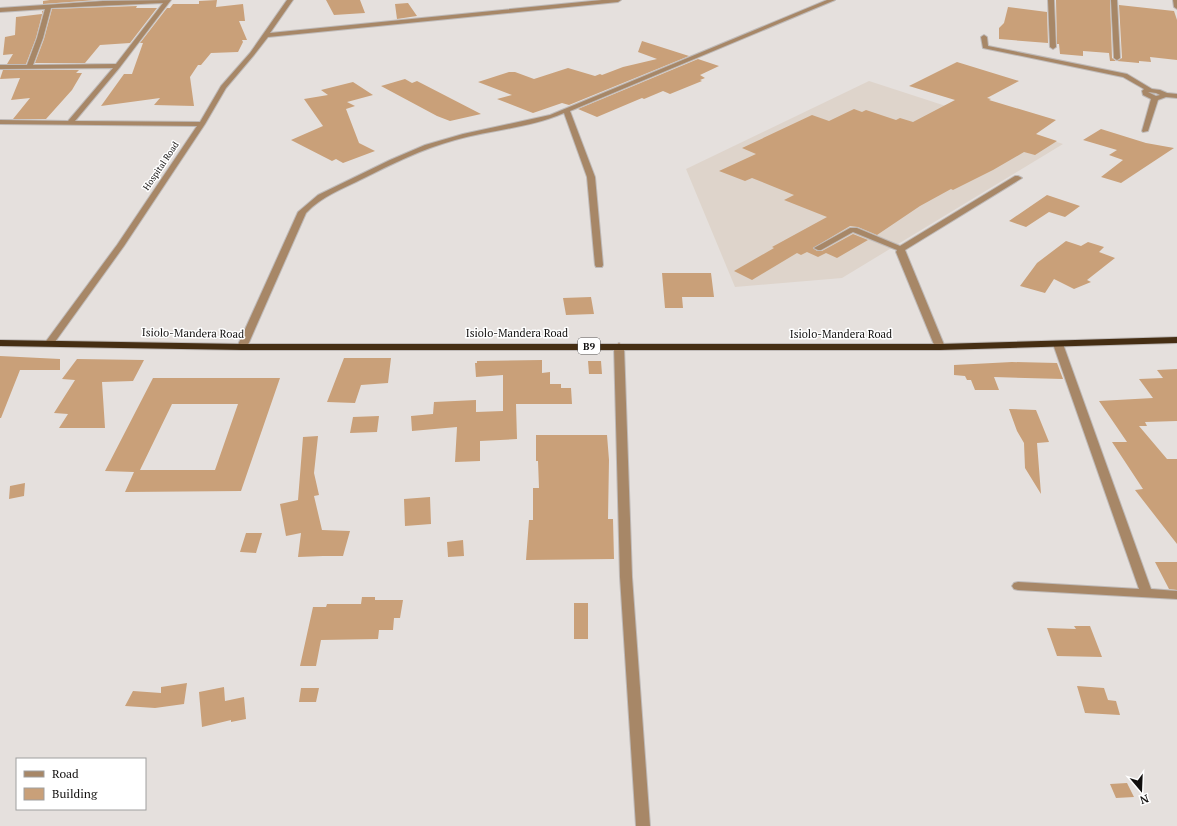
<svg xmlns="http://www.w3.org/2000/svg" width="1177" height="826" font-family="'PT Serif',serif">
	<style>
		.built { fill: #ded4cb }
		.building { fill: #c9a079; fill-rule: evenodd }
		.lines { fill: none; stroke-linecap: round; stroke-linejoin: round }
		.minor-casing { stroke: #bfbab8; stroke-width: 2 }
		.highway-casing { stroke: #bfbab8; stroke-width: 2 }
		.minor { fill: #a78767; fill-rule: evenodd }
		.highway { fill: #452e13; fill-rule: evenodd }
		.labels { text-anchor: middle; stroke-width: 3; stroke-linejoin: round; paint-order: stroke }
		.far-street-label { font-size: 9px; fill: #110f0e; stroke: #fff }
		.shield { fill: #fff; stroke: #585756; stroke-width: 1 }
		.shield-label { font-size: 10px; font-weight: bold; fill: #110f0e }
		.street-label { font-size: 11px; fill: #110f0e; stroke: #fff }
	</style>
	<rect width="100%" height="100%" fill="#e5e0dd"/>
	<path class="built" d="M869 81 1063 144 842 278 735 287 686 169Z"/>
	<path class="building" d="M50 0H96L43 4V1Z
		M217 0 216 7 243 4 245 21H239L247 40H242L243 42 238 52 211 53 201 65H198L190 77 194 106 154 105 160 98 101 106 124 74H132L143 43H140L167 8H170L173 4H199V1Z
		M326 0H360L365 13 334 15Z
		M1056 0H1110L1112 58 1116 61H1110L1109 53 1083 51V56L1060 54 1059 44H1057Z
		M408 3 417 16 397 19 395 4Z
		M1119 5 1174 11 1177 20V60L1150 57 1151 62 1139 61V63L1117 61 1122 58Z
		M137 6 136 8H157L130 43 100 45 85 63H35L44 39 52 9Z
		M1008 7 1047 12 1048 43 999 39V28L1004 23Z
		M42 11H43L36 38 26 64H7L13 54 3 55 5 37 15 35 16 17 42 14Z
		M642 41 689 56 569 105 562 103 533 113 497 99 512 95 478 82 509 72H515L534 79 568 68 595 76 600 74 602 75 623 67 657 59 638 52Z
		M698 59 719 66 700 75 705 78 700 80 702 81 670 94 663 91 644 99 642 98 597 117 578 109Z
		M957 62 1019 81 987 98 991 99 989 100 1056 120 1036 134 1057 141 1035 155 1024 152 993 170 953 190 951 189 920 206 877 235 858 227 850 226 813 248 817 251H822L853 234 868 240 837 258 826 253 818 257 807 252 801 255 797 253 752 280 734 271 774 248 772 247 827 217 784 200 794 195 752 178 745 181 719 171 756 154 742 148 812 115 829 121 854 109 862 112 866 110 896 120 900 118 913 122 955 100 909 86Z
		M3 70H79L76 73H82L72 90 46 119H13L30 98 11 100 20 78 0 79Z
		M405 79 412 83 417 81 481 114 450 121 437 116 381 86Z
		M353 82 373 95 347 102 355 106 346 109 359 143 375 151 343 163 336 159 332 161 291 140 323 126 304 99 328 95 321 90Z
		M1101 129 1146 143 1174 148 1121 183 1101 177 1123 160 1109 155 1117 150 1083 140Z
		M1047 195 1080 206 1065 217 1049 212 1026 227 1009 221Z
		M1066 241 1081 246 1088 242 1104 247 1099 252 1115 258 1087 280 1091 282 1074 289 1054 279 1045 293 1020 286 1037 263Z
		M662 273H711L714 297H682L683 308H665Z
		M591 297 594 314 566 315 563 298Z
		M0 356 60 359V370H20L1 418H0Z
		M344 358H391L388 383 361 385 355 403 327 402Z
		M77 359 144 360 133 381 102 382 105 428H59L68 414 54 413 75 380 62 379Z
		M542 360V373L550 372V384H561V388H571L572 404H516L517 439 480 441V461L455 462 457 427 412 431 411 416 433 414 434 402 476 400V412L503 411V375L476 377 475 363H477V361Z
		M588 361H601L602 374H589Z
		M1012 362 1057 363 1063 379 994 377 999 390H975L971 380H967L965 376 954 375V365Z
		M1177 369V421L1145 422 1147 426H1139L1167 459H1177V544L1135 490 1143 489 1112 442H1127L1099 401 1153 398 1139 379 1163 378 1157 370Z
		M153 378H280L241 491 125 492 134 472 105 471ZM172 404H238L215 470H140Z
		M1009 409 1036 410 1049 442 1037 443 1041 494 1025 468 1024 443 1017 431Z
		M379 416 377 432 350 433 353 417Z
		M536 435H607L609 460 608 519H613L614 559 526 560 529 520H533V488H539L538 461H536Z
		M318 436 314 473 319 495 314 496 322 530 350 531 343 556H323L298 557 301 533 286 536 280 504 298 500 303 437Z
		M25 483 24 496 9 499 10 486Z
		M430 497 431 524 405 526 404 499Z
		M246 533H262L256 553 240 552Z
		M463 540 464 556 448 557 447 542Z
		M1155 562H1177V590L1169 589Z
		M362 597H375V600H403L400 618H394L393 630H379L378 639 321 640 316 666H300L313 607H326L327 604H361Z
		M574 603H588V639H574Z
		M1074 626H1090L1102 657 1057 656 1047 628 1076 629Z
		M187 683 184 704 155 708 125 706 133 691 161 693V687Z
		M1077 686 1104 688 1108 700 1116 701 1120 715 1085 713Z
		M224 687 225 701 244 697 246 719 231 722V720L202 727 199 692Z
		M301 688H319L316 702H299Z
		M1127 783 1134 797 1116 798 1110 784Z"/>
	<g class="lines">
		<defs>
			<path id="minor" d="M171 0 120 67 75 121 200 122 221 86 250 53 287 0H293L270 33 602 0H621L618 2 268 37 254 55 226 88 205 124 124 246 52 346H46L44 344 117 245 197 126 0 124V120L68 121 113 68 0 69V65H27L37 38 45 9 0 12V8L103 1ZM163 3 116 64 33 65 43 38 51 8Z
				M827 0H835L570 111 595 177 603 265 602 267H596L595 265 587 177 564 113C529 128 491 130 455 140 422 149 392 164 362 179 342 189 322 196 306 213L247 347 242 350 237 347 298 212 318 195 390 160 425 145 463 134 550 115Z
				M1048 0H1054L1056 47 1053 49 1050 47Z
				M1111 0H1117L1120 58 1117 60 1114 58Z
				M1173 0H1177V9L1174 7Z
				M984 35 987 37 988 46 1127 74 1152 89 1160 90 1167 93 1177 94V98L1166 97 1158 100 1148 131 1143 132 1142 131 1151 99 1143 95 1142 91 1144 89 1123 77 983 48 981 37ZM1148 92 1156 93 1160 95 1156 96Z
				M1015 176H1018L1022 178 905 250 945 347 943 349 940 350 935 347 896 252 897 250 853 232 821 250H818L814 248 850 228H857L900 246Z
				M1058 341 1063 344 1151 589 1177 591V599L1018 590 1014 589 1012 586 1014 583 1018 582 1139 589 1053 344Z
				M619 343 624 346 632 577 650 826H636L620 577 614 346Z"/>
			<path id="highway" d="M1177 337V343L940 350H242L0 346V340L242 344H940Z"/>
		</defs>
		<use href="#minor" class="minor-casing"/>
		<use href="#highway" class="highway-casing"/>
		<use href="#minor" class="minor"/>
		<use href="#highway" class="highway"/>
	</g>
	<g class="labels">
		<g class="far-street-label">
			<text transform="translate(161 166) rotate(-56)" y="3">Hospital Road</text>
		</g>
		<rect class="shield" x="578" y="338" width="22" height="16" rx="3"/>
		<g class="shield-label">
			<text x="589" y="350">B9</text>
		</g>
		<g class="street-label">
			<text transform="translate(193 333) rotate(1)" y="4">Isiolo-Mandera Road</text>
			<text x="517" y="337">Isiolo-Mandera Road</text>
			<text x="841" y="338">Isiolo-Mandera Road</text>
		</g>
	</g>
	<rect x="16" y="758" width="130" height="52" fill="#ffffff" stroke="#a09f9f"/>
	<rect x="24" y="771" width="20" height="6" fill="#a78767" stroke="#a09f9f"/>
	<text x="52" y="778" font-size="12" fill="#110f0e">Road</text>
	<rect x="24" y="788" width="20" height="12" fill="#c9a079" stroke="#a09f9f"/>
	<text x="52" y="798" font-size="12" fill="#110f0e">Building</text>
	<g transform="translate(1141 790) rotate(161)" stroke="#ffffff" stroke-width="3" paint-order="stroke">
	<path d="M0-3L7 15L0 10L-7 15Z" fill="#110f0e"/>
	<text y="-6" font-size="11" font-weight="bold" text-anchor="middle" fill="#110f0e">N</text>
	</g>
</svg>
